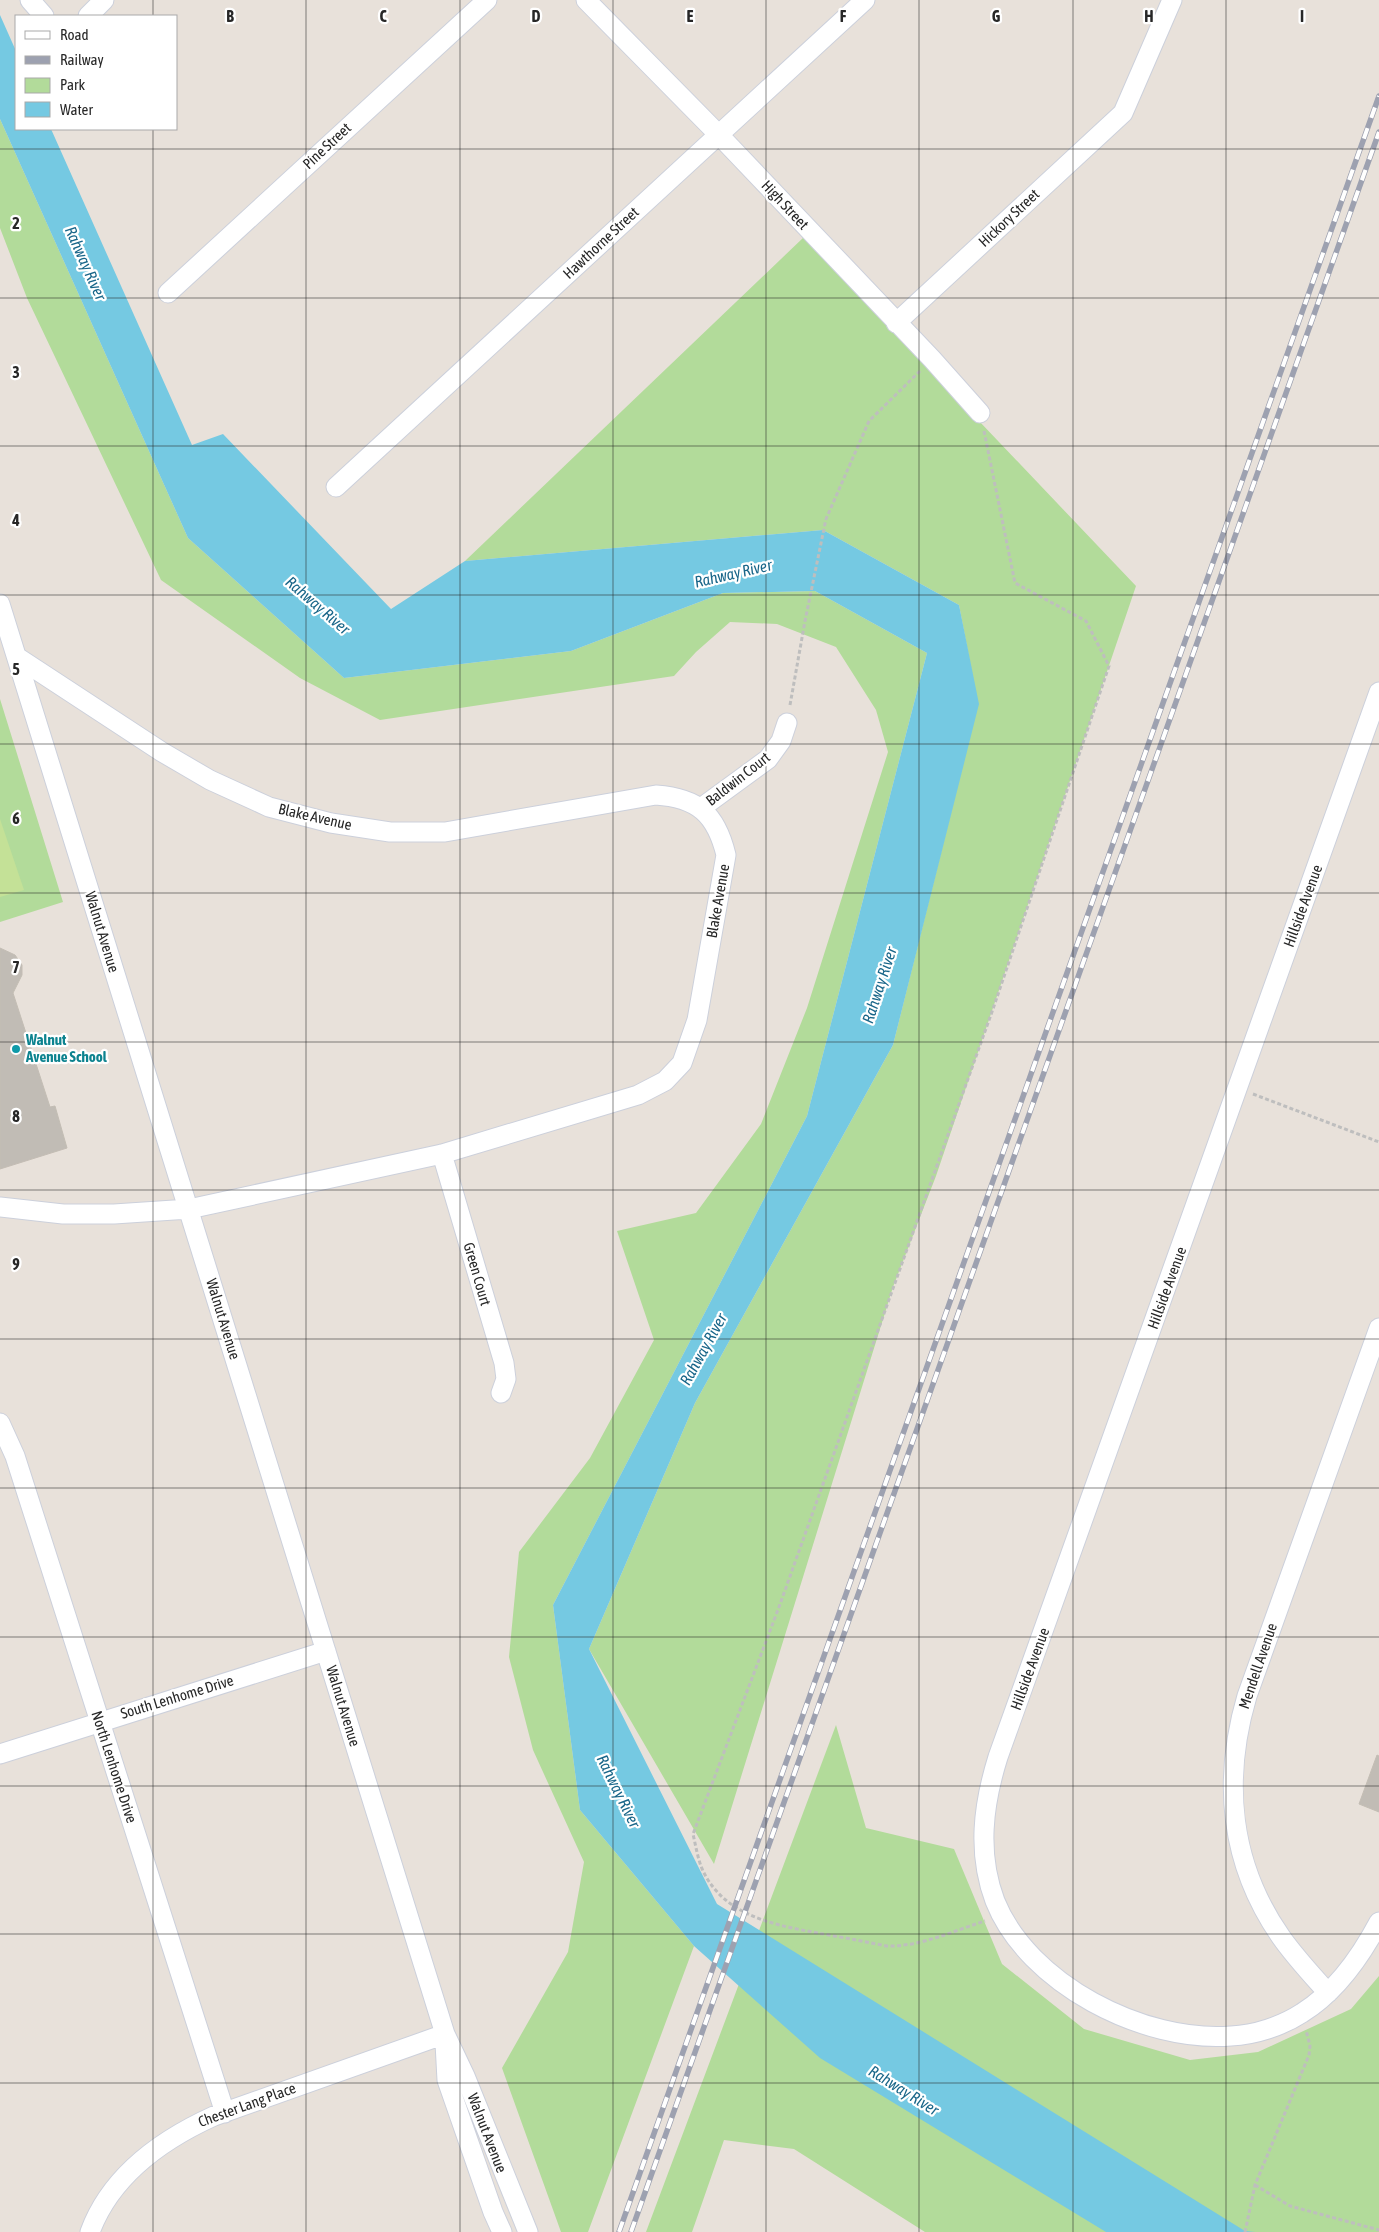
<svg xmlns="http://www.w3.org/2000/svg" width="1379" height="2232" font-family="'Asap Condensed',sans-serif">
	<style>
		.green { fill: #b2db9a }
		.pitch { fill: #c4e197 }
		.water { fill: #75c9e2 }
		.building { fill: #c1bcb5; stroke: #c3bdb4 }
		.lines { fill: none; stroke-linecap: round; stroke-linejoin: round }
		.minor-casing { stroke: #ccd0db; stroke-width: 21 }
		.path { stroke: #bebebe; stroke-width: 3; stroke-dasharray: 4 2.5; stroke-linecap: butt }
		.minor { stroke: #fff; stroke-width: 19 }
		.rail-casing { stroke: #9da1b0; stroke-width: 5.5 }
		.rail { stroke: #fff; stroke-width: 4; stroke-dasharray: 11; stroke-linecap: butt }
		.grid { fill: none; stroke: #272727; stroke-width: 1; stroke-opacity: 0.55 }
		.culture-dot { fill: #0f9aa8; stroke: #fff; stroke-width: 2 }
		.labels { text-anchor: middle; stroke-width: 4.5; stroke-linejoin: round; paint-order: stroke }
		.street-label { font-size: 15px; fill: #272727; stroke: #fff }
		.culture-label { font-size: 15px; font-weight: bold; fill: #0d838f; stroke: #fff; text-anchor: start }
		.water-label { font-size: 16px; font-style: italic; fill: #196689; stroke: #fff }
		.grid-label { font-size: 16px; text-anchor: middle; font-weight: bold; fill: #272727; stroke: #fff; stroke-width: 4.5; stroke-linejoin: round; paint-order: stroke }
	</style>
	<rect width="100%" height="100%" fill="#e8e1da"/>
	<path class="green" d="M0 119 188 538 344 678 571 651 723 593 815 591 927 653 807 1116 553 1605 580 1810 694 1946 588 2232H561L502 2068 568 1952 584 1862 533 1750 509 1657 519 1552 590 1458 654 1340 617 1231 696 1213 761 1124 807 1008 888 752 876 710 836 647 777 624 730 622 696 652 674 676 380 720 300 678 161 580 27 298 0 228Z
		M804 237 1136 586 936 1176 893 1287 714 1864 589 1649 695 1403 893 1045 978 704 959 605 823 530 465 561Z
		M0 699 63 902 0 922Z
		M836 1725 866 1828 954 1849 1002 1964 1084 2029 1190 2060 1258 2052 1351 2009 1379 1976V2232H925L794 2149 724 2140 692 2232H646Z"/>
	<path class="pitch" d="M0 819 24 890 0 897Z"/>
	<path class="water" d="M0 15 16 51V129H51L192 445 223 434 391 609 465 561 823 530 959 605 979 704 893 1045 695 1403 589 1649 717 1904 1245 2231 1255 2232H1106L820 2058 694 1946 580 1810 553 1605 807 1116 927 653 815 591 723 593 571 651 344 678 188 538 0 119Z"/>
	<path class="building" d="M0 948 15 955 22 965V975L13 993 50 1107 55 1106 67 1148 0 1169Z
		M1377 1755 1379 1756V1812L1359 1804Z"/>
	<g class="lines">
		<defs>
			<path id="minor" d="M30 0 44 16
				M586 0 719 135 932 359 980 413
				M88 16 104 0
				M168 293 487 0
				M896 323 1123 113 1172 0
				M336 487 865 0
				M0 604 445 2034 465 2076 528 2232
				M1379 692 998 1757C983 1805 977 1853 995 1901 1028 1984 1144 2043 1231 2036 1255 2035 1282 2026 1302 2013 1336 1992 1361 1956 1379 1922
				M701 808 768 759 781 741 787 723
				M442 1154 504 1363 506 1379 501 1393
				M0 1207 63 1214H114L189 1209 442 1154 638 1095 665 1081 682 1063 697 1020 726 855C716 814 698 798 656 795L445 832H390L331 823 269 807 210 780 162 752 17 657
				M0 1423 15 1456 225 2113
				M0 1754 326 1651
				M1328 1993C1312 1975 1295 1957 1281 1937 1230 1864 1222 1781 1247 1696L1379 1328
				M445 2043 447 2080 493 2212 502 2232
				M90 2232C111 2175 161 2140 214 2116L445 2034"/>
		</defs>
		<use href="#minor" class="minor-casing"/>
		<path class="path" d="M984 431 1015 583 1086 621 1109 666 993 1009 779 1607 693 1834C696 1847 698 1860 703 1871 725 1916 774 1925 818 1933 840 1937 863 1941 886 1946 920 1947 953 1931 985 1921
			M790 705 805 621 826 519 869 421 920 371
			M1253 1094 1379 1142
			M1255 2185 1290 2206 1379 2230
			M1245 2232 1255 2185 1309 2055 1310 2046 1306 2030"/>
		<use href="#minor" class="minor"/>
		<defs>
			<path id="rail" d="M619 2232 1379 96
				M631 2232 1379 132"/>
		</defs>
		<use href="#rail" class="rail-casing"/>
		<use href="#rail" class="rail"/>
	</g>
	<path class="grid" d="M153 0V16M306 0V2232M460 0V2232M613 0V2232M766 0V2232M919 0V2232M1073 0V2232M1226 0V2232M153 129V2232M0 149H1379M0 298H1379M0 446H1379M0 595H1379M0 744H1379M0 893H1379M0 1042H1379M0 1190H1379M0 1339H1379M0 1488H1379M0 1637H1379M0 1786H1379M0 1934H1379M0 2083H1379"/>
	<circle class="culture-dot" cx="16" cy="1049" r="5"/>
	<g class="labels">
		<g class="street-label">
			<text transform="translate(327 146) rotate(-43)" y="5">Pine Street</text>
			<text transform="translate(785 205) rotate(47)" y="5">High Street</text>
			<text transform="translate(1009 218) rotate(-43)" y="5">Hickory Street</text>
			<text transform="translate(601 243) rotate(-43)" y="5">Hawthorne Street</text>
			<text transform="translate(738 779) rotate(-38)" y="5">Baldwin Court</text>
			<text transform="translate(315 817) rotate(13)" y="5">Blake Avenue</text>
			<text transform="translate(718 901) rotate(-80)" y="5">Blake Avenue</text>
			<text transform="translate(1303 906) rotate(-70)" y="5">Hillside Avenue</text>
			<text transform="translate(102 932) rotate(73)" y="5">Walnut Avenue</text>
			<text transform="translate(477 1274) rotate(74)" y="5">Green Court</text>
			<text transform="translate(1167 1288) rotate(-70)" y="5">Hillside Avenue</text>
			<text transform="translate(223 1319) rotate(73)" y="5">Walnut Avenue</text>
			<text transform="translate(1258 1666) rotate(-71)" y="5">Mendell Avenue</text>
			<text transform="translate(1030 1669) rotate(-70)" y="5">Hillside Avenue</text>
			<text transform="translate(177 1697) rotate(-17)" y="5">South Lenhome Drive</text>
			<text transform="translate(343 1706) rotate(73)" y="5">Walnut Avenue</text>
			<text transform="translate(114 1767) rotate(72)" y="5">North Lenhome Drive</text>
			<text transform="translate(247 2105) rotate(-20)" y="5">Chester Lang Place</text>
			<text transform="translate(487 2133) rotate(69)" y="5">Walnut Avenue</text>
		</g>
		<g class="culture-label">
			<text x="26" y="1045">Walnut<tspan x="26" dy="17">Avenue School</tspan></text>
		</g>
		<g class="water-label">
			<text transform="translate(86 263) rotate(66)" y="6">Rahway River</text>
			<text transform="translate(733 573) rotate(-13)" y="6">Rahway River</text>
			<text transform="translate(318 605) rotate(41)" y="6">Rahway River</text>
			<text transform="translate(879 985) rotate(-72)" y="6">Rahway River</text>
			<text transform="translate(703 1349) rotate(-61)" y="6">Rahway River</text>
			<text transform="translate(619 1791) rotate(64)" y="6">Rahway River</text>
			<text transform="translate(904 2090) rotate(32)" y="6">Rahway River</text>
		</g>
	</g>
	<g class="grid-label">
		<text x="230" y="22">B</text>
		<text x="383" y="22">C</text>
		<text x="536" y="22">D</text>
		<text x="690" y="22">E</text>
		<text x="843" y="22">F</text>
		<text x="996" y="22">G</text>
		<text x="1149" y="22">H</text>
		<text x="1302" y="22">I</text>
		<text x="16" y="229">2</text>
		<text x="16" y="378">3</text>
		<text x="16" y="526">4</text>
		<text x="16" y="675">5</text>
		<text x="16" y="824">6</text>
		<text x="16" y="973">7</text>
		<text x="16" y="1122">8</text>
		<text x="16" y="1270">9</text>
	</g>
	<rect x="15" y="15" width="162" height="115" fill="#ffffff" stroke="#a9a9a9"/>
	<rect x="25" y="31" width="25" height="8" fill="#ffffff" stroke="#a9a9a9"/>
	<text x="60" y="40" font-size="15" fill="#272727">Road</text>
	<rect x="25" y="56" width="25" height="8" fill="#9da1b0" stroke="#a9a9a9"/>
	<text x="60" y="65" font-size="15" fill="#272727">Railway</text>
	<rect x="25" y="78" width="25" height="15" fill="#b2db9a" stroke="#a9a9a9"/>
	<text x="60" y="90" font-size="15" fill="#272727">Park</text>
	<rect x="25" y="102" width="25" height="15" fill="#75c9e2" stroke="#a9a9a9"/>
	<text x="60" y="115" font-size="15" fill="#272727">Water</text>
</svg>
